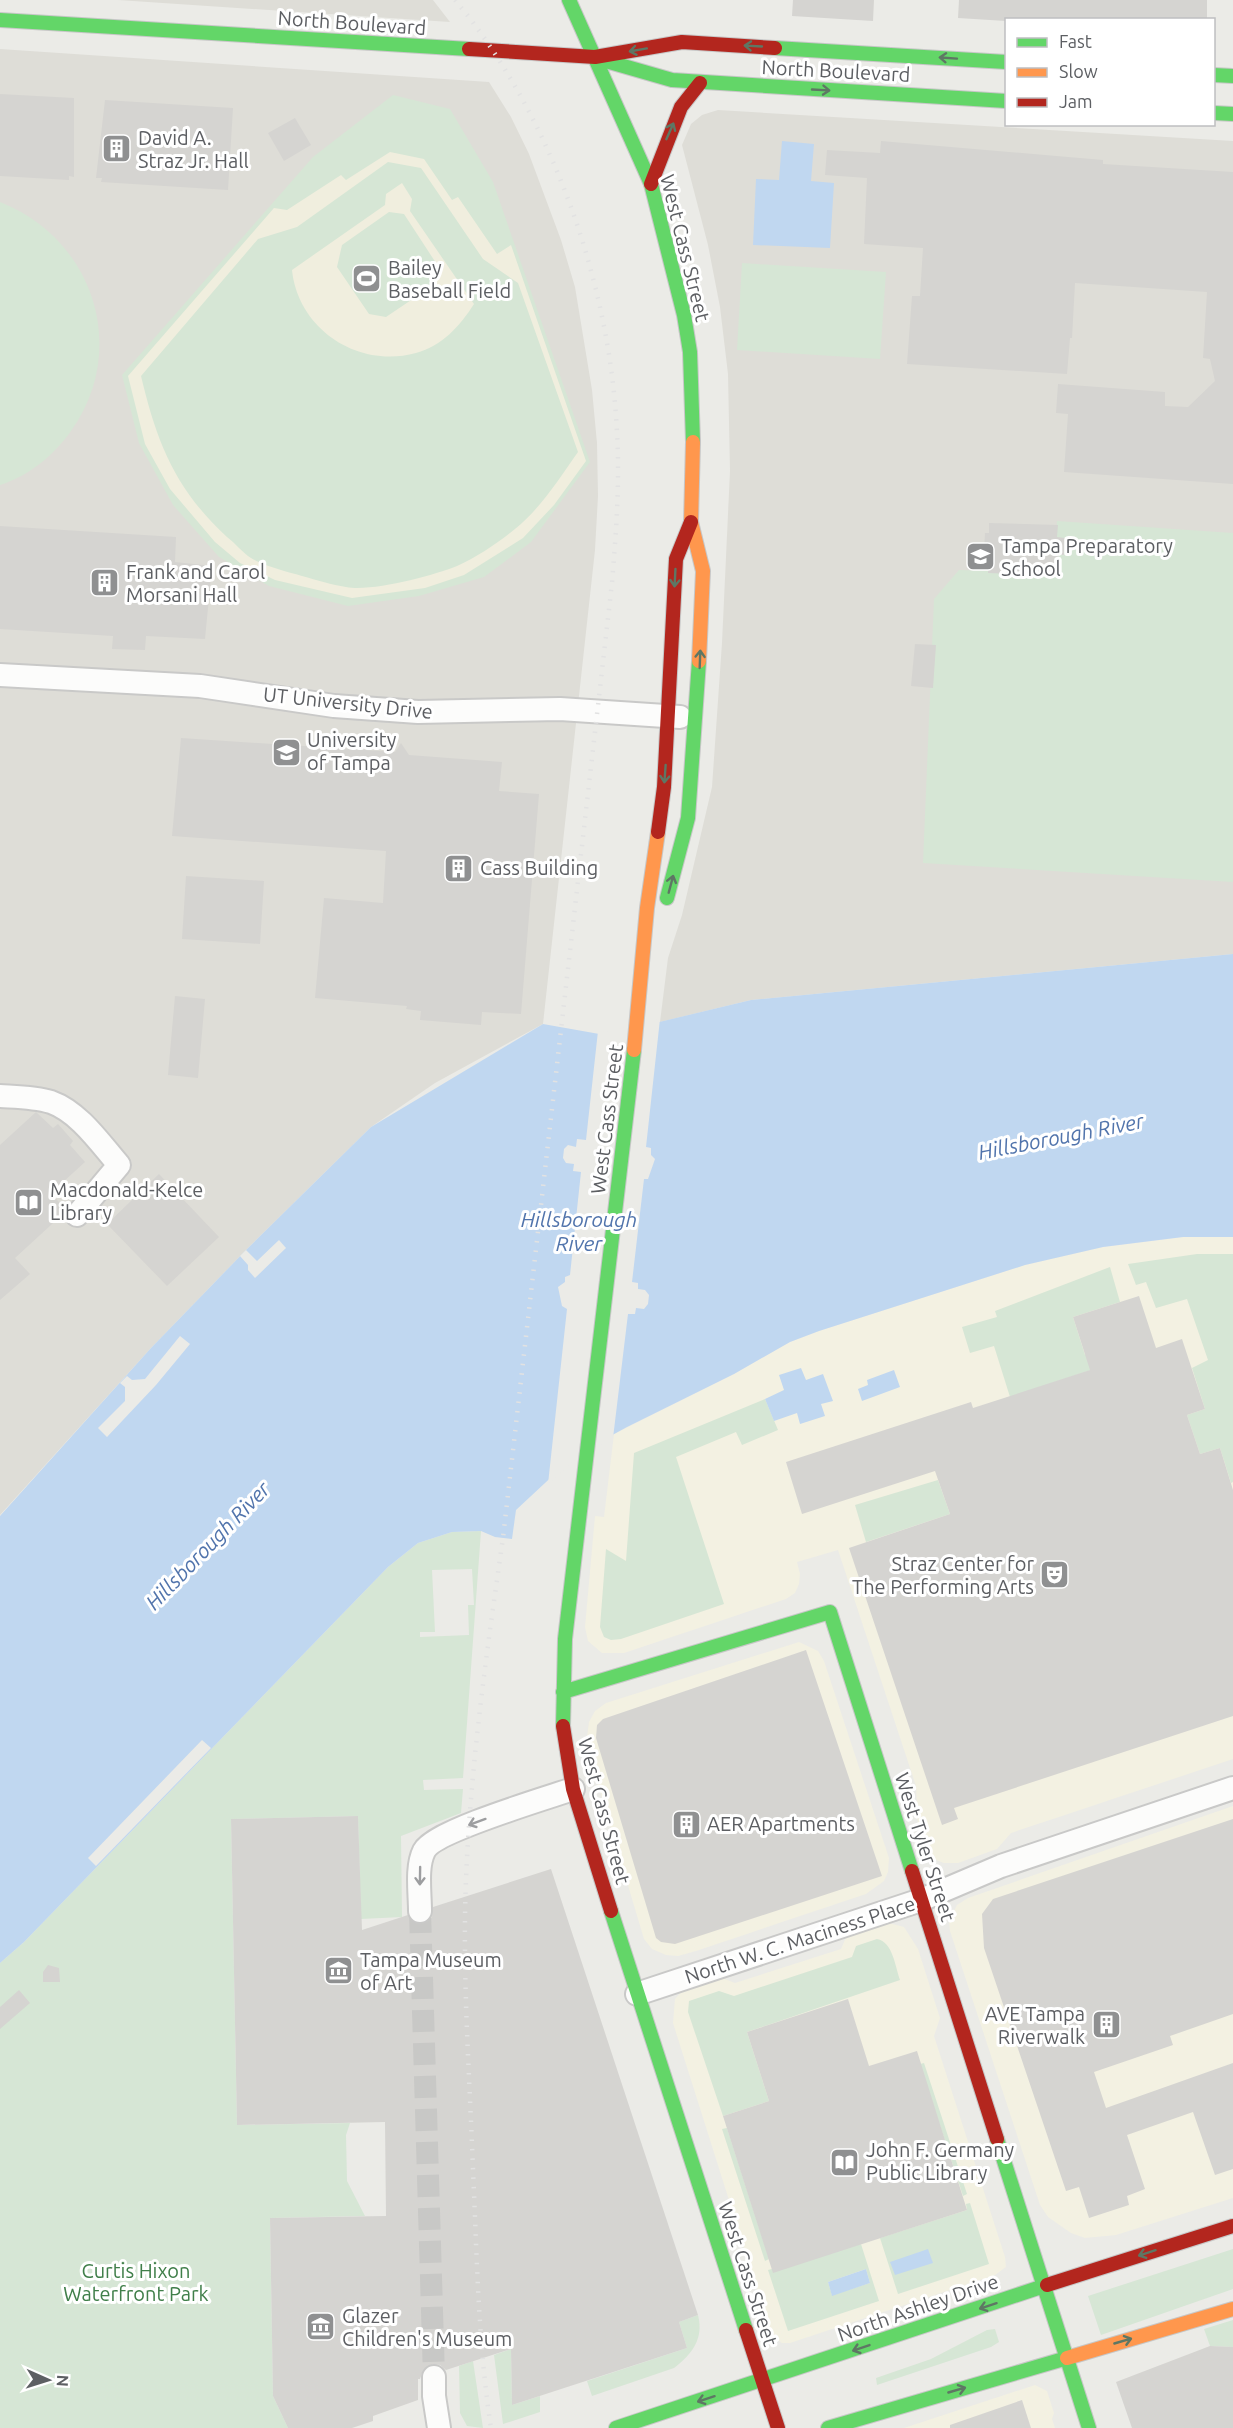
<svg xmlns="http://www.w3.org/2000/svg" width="1233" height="2428" font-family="Ubuntu,sans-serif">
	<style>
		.commercial { fill: #f3f1e2 }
		.education { fill: #deddd7 }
		.green { fill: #d6e6d5; fill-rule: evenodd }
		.sand { fill: #f0eede; fill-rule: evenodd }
		.water { fill: #c0d7f0 }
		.pier { fill: #ebebe7 }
		.building { fill: #d5d4d1 }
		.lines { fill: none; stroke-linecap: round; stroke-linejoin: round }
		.street-tunnel { stroke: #c8c8c6; stroke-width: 22; stroke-dasharray: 22 11; stroke-linecap: butt }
		.street-casing { stroke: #c9c9c8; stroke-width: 26 }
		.fast-casing { stroke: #c7c7c7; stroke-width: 16 }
		.slow-casing { stroke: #c7c7c7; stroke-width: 16 }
		.jam-casing { stroke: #c7c7c7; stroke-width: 16 }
		.street { stroke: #fcfcfb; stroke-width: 22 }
		.fast { stroke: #63d668; stroke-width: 14 }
		.slow { stroke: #ff974d; stroke-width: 14 }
		.jam { stroke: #b3261e; stroke-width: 14 }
		.rail { stroke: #e2e2e2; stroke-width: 4.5; stroke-dasharray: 1.5 8; stroke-linecap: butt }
		.oneway { stroke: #5e7764 }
		.oneway2 { stroke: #9d9ea0 }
		.labels { text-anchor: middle; stroke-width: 6; stroke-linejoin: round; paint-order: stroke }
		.street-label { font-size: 20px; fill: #5d5f63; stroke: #fff }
		.poi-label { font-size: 20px; fill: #5d5f63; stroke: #fff; text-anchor: start }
		.park-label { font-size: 20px; fill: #407f4a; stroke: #fff }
		.water-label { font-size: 21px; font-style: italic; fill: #5174ac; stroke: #fff }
	</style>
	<rect width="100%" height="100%" fill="#ebebe7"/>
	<path class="commercial" d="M1183 1237H1233V1759L1011 1833 997 1849 958 1863H944L936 1860 924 1845 918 1827 916 1786 838 1550 797 1562 800 1574 799 1584 795 1593 786 1599 624 1653H602L588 1641 585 1627 595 1516 604 1517 614 1434 734 1374 790 1342 819 1331 1025 1265 1103 1247Z
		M799 1642 818 1651 824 1661 889 1858 888 1872 884 1881 866 1894 696 1951 678 1956 666 1955 652 1949 644 1939 590 1758 587 1737 589 1722 595 1711 606 1703Z
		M1233 1806V2198L1116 2235 1085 2238 1071 2233 1048 2217 1040 2205 950 1931 949 1921 957 1905 968 1898Z
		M885 1922 904 1927 918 1949 940 2018 934 2036 1005 2257 1006 2267 995 2275 790 2343H782L772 2336 673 2023 675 1999 685 1988 720 1977 735 1983 841 1949 847 1935Z
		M1035 2385 1047 2391 1054 2413 1052 2419 1055 2428H904Z"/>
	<path class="education" d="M118 0H433L450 22Z
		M0 49 489 82 511 117 529 154 561 240 575 287 592 390 597 443 598 496 595 550 543 1024 435 1083 371 1127 248 1248 151 1348 0 1515Z
		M718 110 1233 141V954L751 1000 660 1022 668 958 682 915 712 787 722 643 730 471 728 374 720 307 708 245 682 145 691 124 702 115Z"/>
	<path class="green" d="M393 95 450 109 493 182 590 462 531 542 484 577 419 596 348 606 269 586 219 557 173 505 139 443 122 375 313 157Z
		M0 202C93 238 130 349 71 431 53 456 29 476 0 485Z
		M742 263 886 272 880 359 737 350Z
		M1057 521 1233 533V882L923 863 934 599 959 570 1054 573Z
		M1197 1254H1233V1482L1231 1483 1220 1448 1200 1454 1187 1415 1205 1409 1192 1368 1208 1360 1187 1299 1156 1308 1146 1282 1136 1285 1128 1264Z
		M1110 1267 1120 1302 1073 1317 1085 1355 1139 1354 1010 1397 994 1346 970 1353 962 1327 997 1317 995 1311Z
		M765 1399 778 1430 742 1445 736 1432 676 1457 724 1604 621 1639 611 1640 604 1637 600 1627 606 1549 626 1561 634 1453Z
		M938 1480 950 1514 866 1542 855 1505Z
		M481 1531 463 1778 423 1780 424 1790 463 1789 461 1813 401 1836 402 1917 361 1919 358 1816 231 1819 237 2125 350 2123 346 2135 347 2181 365 2216 270 2218 273 2396 288 2428H0V1963L24 1942 388 1567 418 1543 452 1532ZM472 1569 474 1605H468L469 1635 420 1637V1632H435L432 1570Z
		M877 1939C893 1942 895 1966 900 1980L747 2032 769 2101 723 2116 688 2012 689 2001 719 1991 734 1996 852 1957 856 1946Z
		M924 2063 967 2194 963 2196 920 2064Z
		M727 2128 769 2259 765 2261 722 2129Z
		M970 2203 989 2264 898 2294 880 2238 967 2210 966 2204Z
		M861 2244 879 2301 788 2331 768 2270ZM866 2269 870 2283 832 2295 828 2282Z
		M1233 2249V2289L1101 2335 1088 2296Z
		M698 2315C704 2339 692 2354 674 2368L592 2396 587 2381 687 2348 679 2322Z
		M1233 2320V2347L1210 2346 1204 2329Z
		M995 2329 999 2342 991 2347 877 2385 876 2378 931 2359 987 2330Z
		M511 2349 512 2405 540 2396V2412L503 2424 494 2355Z
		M473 2361 483 2428 467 2426 460 2413 459 2366Z"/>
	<path class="sand" d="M390 152 424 159 452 200 458 197 497 254 511 245 586 461 554 505 523 538 464 575 425 588 352 598 275 580 240 563 215 542 170 489 145 444 128 376 274 208 287 210 341 175 346 180ZM388 162 421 168 483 259 518 283 578 452C559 479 540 509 515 529 498 543 477 557 457 566 432 576 372 592 346 587 332 585 317 580 302 576 286 571 266 567 251 558 243 553 235 543 227 537 175 489 157 443 141 376L258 239 297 227Z
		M402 183 412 199 410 211 474 304C460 326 442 346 416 353 358 369 298 329 292 270L385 205 386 194ZM389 212 404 214 436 263 432 286 386 317 369 314 337 267 342 245Z"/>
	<path class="water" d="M782 141 814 144 811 181 834 183 830 248 753 245 756 179 779 180Z
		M1233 954V1237H1183L1103 1247 1025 1265 819 1331 790 1342 734 1374 627 1427 574 1456 516 1510 512 1539 495 1537 481 1531 452 1532 418 1543 388 1567 24 1942 0 1963V1516L151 1348 248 1248 371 1127 543 1024 605 1035 751 1000Z
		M801 1368 806 1380 823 1374 833 1401 821 1404 825 1416 800 1424 797 1413 774 1421 765 1399 784 1390 779 1375Z
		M894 1370 900 1387 862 1401 858 1389 868 1385 867 1380Z
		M928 2249 933 2263 895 2275 890 2262Z
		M866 2269 870 2283 832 2296 828 2282Z"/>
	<path class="pier" d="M660 1019 646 1147 651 1148V1155L655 1159 648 1179H644L632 1282 638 1283V1289L645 1290 649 1295 648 1304 644 1309 636 1308 635 1314H628L613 1438 576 1459 548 1484 567 1309 562 1306 558 1287 565 1282V1277L570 1275 581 1172 573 1171 574 1164 566 1163 563 1158 564 1149 568 1145 576 1147 577 1139 586 1140 598 1031 604 1032Z
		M279 1240 286 1248 255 1278 248 1270V1265L240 1256 246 1250 257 1261Z
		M180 1336 190 1344 156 1385 107 1437 98 1428 125 1401V1387L120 1383 127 1376 132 1380 145 1379Z
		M202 1740 211 1748 96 1866 88 1858Z"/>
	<path class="building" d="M793 0H874L873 21 792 16Z
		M959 0H1207V20L1006 21 958 18Z
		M0 94 74 98V177L69 176V180L0 176Z
		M105 100 233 108 228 190 101 182 102 178H96Z
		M295 118 311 145 284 161 268 133Z
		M881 141 1103 160V164L1233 172V484L1064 472 1068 414 1056 413 1058 384 1165 392V406L1188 407 1215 381 1210 359 1203 358 1207 292 1075 283 1072 338H1070L1067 374 907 364 912 296H920L923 248 864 244 867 178 825 175 827 150 880 153Z
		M989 523 1058 525 1057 537 1065 538 1064 555H1059L1058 570 1039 569V575L988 573 989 552H984L985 533H989Z
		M0 526 176 537 175 562 212 566 205 639 146 636 145 650 112 649 113 636 0 629Z
		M915 644 936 645 933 688 911 686Z
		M181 738 395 752 401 743 409 755 502 762 499 791 539 794 521 1014 482 1012 481 1025 420 1020 421 1011 406 1009 407 1006 315 998 324 898 383 903 386 851 172 836Z
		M186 876 264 881 260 944 182 939Z
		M175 996 205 999 198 1078 168 1075Z
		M36 1112 53 1128 58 1124 73 1141 70 1145 85 1162 51 1193 65 1209 64 1213 15 1258 30 1274 0 1300V1145Z
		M159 1174 219 1237 167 1286 107 1224Z
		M1139 1296 1156 1348 1182 1339 1205 1409 1187 1415 1200 1454 1220 1448 1233 1490V1716L954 1808 958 1819 942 1825 849 1548 950 1514 935 1471 802 1514 786 1462 971 1402 973 1408 1090 1370 1073 1317Z
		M806 1650 882 1876 675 1944 661 1942 656 1938 596 1738 597 1725 603 1719Z
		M358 1816 362 1930 408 1915 414 1923H426L432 1917 433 1907 551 1869 698 2315 679 2322 687 2348 512 2405 511 2349 446 2370 440 2365 433 2364 423 2370 420 2379H418V2400L373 2416V2421L352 2428H288L273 2396 270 2218 386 2216 385 2122 237 2125 231 1819Z
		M1233 1819V2014L1170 2036 1173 2045 1094 2072 1106 2108 1233 2063V2169L1215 2175 1193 2112 1127 2135 1145 2189 1127 2196 1129 2205 1089 2218 1079 2187 1066 2191 984 1948 982 1914 993 1899Z
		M48 1965 59 1968 60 1982H43V1972Z
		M19 1990 30 2003 0 2029V2007Z
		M848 1999 869 2066 917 2051 967 2210 773 2273 723 2116 769 2101 747 2032Z
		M1210 2346 1233 2347V2428H1132L1116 2382Z
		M1022 2400 1031 2428H950V2425Z"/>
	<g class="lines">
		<path class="street-tunnel" d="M420 1911 434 2377"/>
		<defs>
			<path id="street" d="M0 675 200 686 334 706 418 712 560 709 680 717
				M0 1096C17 1097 35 1097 51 1102 79 1112 100 1143 119 1165L77 1215
				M420 1911C420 1893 416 1867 424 1851 434 1831 547 1798 573 1789
				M637 1994 921 1900 1001 1866 1233 1788
				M434 2377V2396L439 2428"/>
			<path id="fast" d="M569 0 651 184 684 315 690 352 693 442
				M0 20 469 49
				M775 48 1006 62
				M599 59 672 80 1006 101
				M1214 75 1233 76
				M1214 113 1233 114
				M667 898 688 818 699 661
				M563 1692 830 1612 912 1871
				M563 1726 565 1639 634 1050
				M611 1911 746 2330
				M997 2139 1089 2428
				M616 2428 1047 2285
				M828 2428 1067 2358"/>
			<path id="slow" d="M693 442 691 522 703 571 699 661
				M634 1050 647 908 658 832
				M1067 2358 1233 2309"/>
			<path id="jam" d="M469 49 595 57 682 42 775 48
				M651 184 681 107 700 83
				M658 832 664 787 676 559 691 522
				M563 1726 573 1789 611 1911
				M912 1871 997 2139
				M1047 2285 1233 2226
				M746 2330 778 2428"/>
		</defs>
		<use href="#street" class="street-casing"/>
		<use href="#fast" class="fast-casing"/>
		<use href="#slow" class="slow-casing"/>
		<use href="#jam" class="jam-casing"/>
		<use href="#street" class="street"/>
		<use href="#fast" class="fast"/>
		<use href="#slow" class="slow"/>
		<use href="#jam" class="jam"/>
		<path class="rail" d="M455 0C552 116 610 283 617 433 620 483 616 533 612 583L503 1538C485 1663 467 1790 465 1917 464 2001 470 2086 473 2170 477 2256 478 2343 491 2428"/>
	</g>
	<defs><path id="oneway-shaft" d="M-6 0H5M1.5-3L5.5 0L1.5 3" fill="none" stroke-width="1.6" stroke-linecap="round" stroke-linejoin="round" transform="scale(1.5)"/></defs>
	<g class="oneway">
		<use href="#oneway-shaft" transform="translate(753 46) rotate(-177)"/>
		<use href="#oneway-shaft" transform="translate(638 50) rotate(170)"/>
		<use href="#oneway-shaft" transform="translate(948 58) rotate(-176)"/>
		<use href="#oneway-shaft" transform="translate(821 90) rotate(3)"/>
		<use href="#oneway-shaft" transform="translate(670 131) rotate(-66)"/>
		<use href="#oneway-shaft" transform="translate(675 578) rotate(93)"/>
		<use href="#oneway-shaft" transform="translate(700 659) rotate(-88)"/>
		<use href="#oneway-shaft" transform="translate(665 774) rotate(94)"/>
		<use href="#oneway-shaft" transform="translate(671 884) rotate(-75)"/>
		<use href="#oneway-shaft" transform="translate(1147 2253) rotate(162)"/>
		<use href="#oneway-shaft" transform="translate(988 2306) rotate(162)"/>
		<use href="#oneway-shaft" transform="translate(1123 2341) rotate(-16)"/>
		<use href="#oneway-shaft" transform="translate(861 2348) rotate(161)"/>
		<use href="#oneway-shaft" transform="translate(957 2390) rotate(-16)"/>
		<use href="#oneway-shaft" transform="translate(706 2399) rotate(162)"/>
	</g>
	<g class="oneway2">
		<use href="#oneway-shaft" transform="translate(477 1822) rotate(160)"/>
		<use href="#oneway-shaft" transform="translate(420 1876) rotate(91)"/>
	</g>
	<defs>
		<symbol id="building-square" viewBox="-11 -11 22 22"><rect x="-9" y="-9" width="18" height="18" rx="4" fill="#8f9091" stroke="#fff"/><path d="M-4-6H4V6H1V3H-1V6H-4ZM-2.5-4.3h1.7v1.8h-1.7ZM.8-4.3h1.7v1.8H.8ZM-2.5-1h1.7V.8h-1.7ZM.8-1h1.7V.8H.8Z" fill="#fff"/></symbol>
		<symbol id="stadium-square" viewBox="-11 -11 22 22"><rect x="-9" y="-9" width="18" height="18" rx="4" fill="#8f9091" stroke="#fff"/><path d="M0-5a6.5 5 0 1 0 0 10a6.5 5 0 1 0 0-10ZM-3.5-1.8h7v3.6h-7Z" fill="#fff"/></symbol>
		<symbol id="school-square" viewBox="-11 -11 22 22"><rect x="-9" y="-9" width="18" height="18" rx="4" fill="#8f9091" stroke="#fff"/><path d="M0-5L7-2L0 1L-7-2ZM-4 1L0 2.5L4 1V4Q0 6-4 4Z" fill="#fff"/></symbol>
		<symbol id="university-square" viewBox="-11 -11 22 22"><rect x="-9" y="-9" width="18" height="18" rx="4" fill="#8f9091" stroke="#fff"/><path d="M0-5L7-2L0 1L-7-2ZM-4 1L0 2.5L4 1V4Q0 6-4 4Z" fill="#fff"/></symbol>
		<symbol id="library-square" viewBox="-11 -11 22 22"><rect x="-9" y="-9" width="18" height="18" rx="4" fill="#8f9091" stroke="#fff"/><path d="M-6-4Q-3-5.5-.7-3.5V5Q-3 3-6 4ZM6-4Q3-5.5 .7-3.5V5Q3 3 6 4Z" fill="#fff"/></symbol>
		<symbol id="theatre-square" viewBox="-11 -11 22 22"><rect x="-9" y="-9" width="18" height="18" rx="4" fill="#8f9091" stroke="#fff"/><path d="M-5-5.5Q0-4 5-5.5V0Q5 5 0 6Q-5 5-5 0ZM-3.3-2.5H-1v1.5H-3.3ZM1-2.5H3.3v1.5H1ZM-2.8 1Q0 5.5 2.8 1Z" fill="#fff"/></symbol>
		<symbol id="museum-square" viewBox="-11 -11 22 22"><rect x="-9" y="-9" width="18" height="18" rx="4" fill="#8f9091" stroke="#fff"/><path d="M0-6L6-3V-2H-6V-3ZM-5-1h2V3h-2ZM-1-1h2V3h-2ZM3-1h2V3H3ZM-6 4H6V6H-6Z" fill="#fff"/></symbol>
	</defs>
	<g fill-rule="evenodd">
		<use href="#building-square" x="100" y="132" width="33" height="33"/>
		<use href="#stadium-square" x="350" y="262" width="33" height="33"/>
		<use href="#school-square" x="964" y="540" width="33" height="33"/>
		<use href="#building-square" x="88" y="566" width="33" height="33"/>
		<use href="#university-square" x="270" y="736" width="33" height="33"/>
		<use href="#building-square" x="442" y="852" width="33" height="33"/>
		<use href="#library-square" x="12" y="1186" width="33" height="33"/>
		<use href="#theatre-square" x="1038" y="1558" width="33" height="33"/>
		<use href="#building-square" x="670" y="1808" width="33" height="33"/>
		<use href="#museum-square" x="322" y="1954" width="33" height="33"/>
		<use href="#building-square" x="1090" y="2008" width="33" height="33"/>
		<use href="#library-square" x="828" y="2146" width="33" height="33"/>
		<use href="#museum-square" x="304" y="2310" width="33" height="33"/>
	</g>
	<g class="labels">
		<g class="street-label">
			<text transform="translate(352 23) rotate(4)" y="7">North Boulevard</text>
			<text transform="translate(836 71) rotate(3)" y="7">North Boulevard</text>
			<text transform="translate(685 248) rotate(76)" y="7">West Cass Street</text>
			<text transform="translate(348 703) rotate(6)" y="7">UT University Drive</text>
			<text transform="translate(607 1119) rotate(-83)" y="7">West Cass Street</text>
			<text transform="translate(604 1811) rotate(75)" y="7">West Cass Street</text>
			<text transform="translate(925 1847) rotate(72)" y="7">West Tyler Street</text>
			<text transform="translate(800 1940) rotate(-18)" y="7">North W. C. Maciness Place</text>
			<text transform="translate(748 2274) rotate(72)" y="7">West Cass Street</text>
			<text transform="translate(918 2308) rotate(-19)" y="7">North Ashley Drive</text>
		</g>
		<g class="poi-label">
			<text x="138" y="145">David A.<tspan x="138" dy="23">Straz Jr. Hall</tspan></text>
			<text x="388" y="275">Bailey<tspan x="388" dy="23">Baseball Field</tspan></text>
			<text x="1001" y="553">Tampa Preparatory<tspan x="1001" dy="23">School</tspan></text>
			<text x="126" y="579">Frank and Carol<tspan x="126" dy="23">Morsani Hall</tspan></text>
			<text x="307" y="747">University<tspan x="307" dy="23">of Tampa</tspan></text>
			<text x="480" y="875">Cass Building</text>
			<text x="50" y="1197">Macdonald-Kelce<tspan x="50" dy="23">Library</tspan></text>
			<text x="1034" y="1571" text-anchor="end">Straz Center for<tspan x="1034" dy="23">The Performing Arts</tspan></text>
			<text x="707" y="1831">AER Apartments</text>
			<text x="360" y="1967">Tampa Museum<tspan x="360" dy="23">of Art</tspan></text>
			<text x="1085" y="2021" text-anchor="end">AVE Tampa<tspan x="1085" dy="23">Riverwalk</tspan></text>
			<text x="866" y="2157">John F. Germany<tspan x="866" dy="23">Public Library</tspan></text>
			<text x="342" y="2323">Glazer<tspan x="342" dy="23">Children's Museum</tspan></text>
		</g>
		<g class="park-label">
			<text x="136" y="2278">Curtis Hixon<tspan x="136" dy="23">Waterfront Park</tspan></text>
		</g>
		<g class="water-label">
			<text transform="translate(1061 1137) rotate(-11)" y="7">Hillsborough River</text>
			<text x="579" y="1227">Hillsborough<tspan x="579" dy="24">River</tspan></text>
			<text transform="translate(208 1546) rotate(-46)" y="7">Hillsborough River</text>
		</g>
	</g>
	<rect x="1005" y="18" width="210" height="108" fill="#ffffff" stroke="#bebfc1" stroke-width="1.5"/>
	<rect x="1017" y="38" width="30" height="9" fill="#63d668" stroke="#bebfc1" stroke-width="1.5"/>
	<text x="1059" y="48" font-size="18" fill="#5d5f63">Fast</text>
	<rect x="1017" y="68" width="30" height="9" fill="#ff974d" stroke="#bebfc1" stroke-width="1.5"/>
	<text x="1059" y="78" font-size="18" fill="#5d5f63">Slow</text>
	<rect x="1017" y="98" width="30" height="9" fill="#b3261e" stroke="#bebfc1" stroke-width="1.5"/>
	<text x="1059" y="108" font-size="18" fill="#5d5f63">Jam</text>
	<g transform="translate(48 2380) rotate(93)" stroke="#ffffff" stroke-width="4.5" paint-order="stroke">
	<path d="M0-4.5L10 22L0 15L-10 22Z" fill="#5d5f63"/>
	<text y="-9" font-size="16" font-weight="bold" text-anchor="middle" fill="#5d5f63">N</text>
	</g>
</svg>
